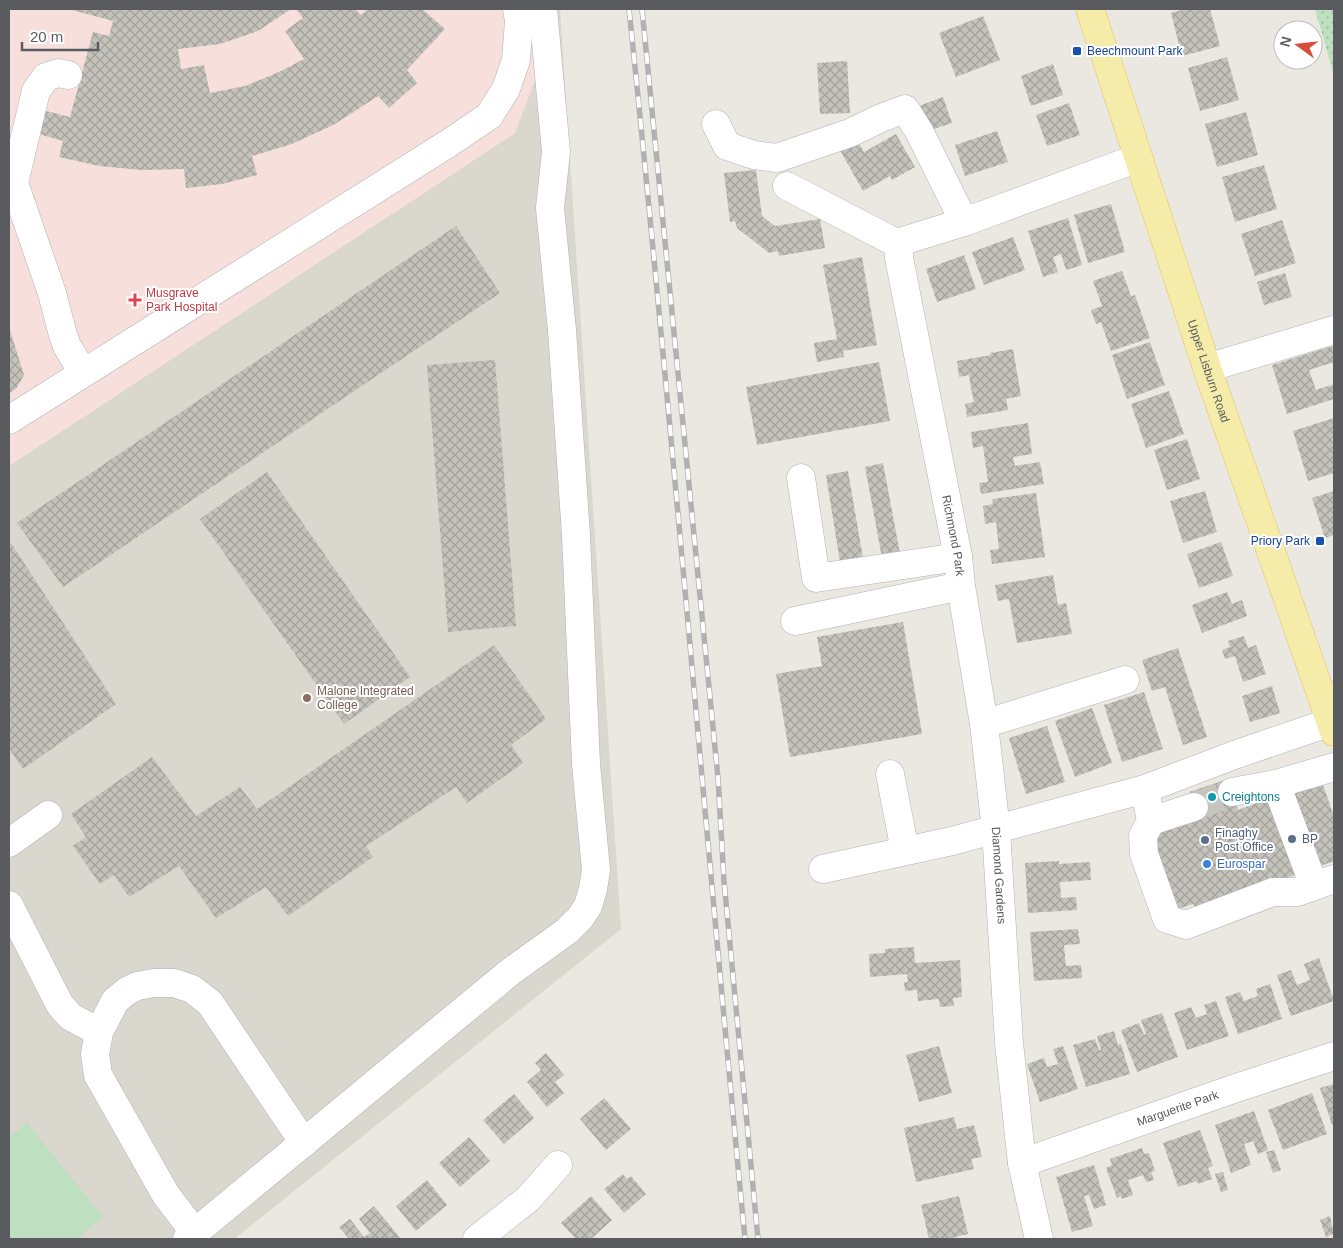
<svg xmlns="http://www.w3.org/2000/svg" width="1343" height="1248" font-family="Arial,sans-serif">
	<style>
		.education { fill: #dad7ce }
		.medical { fill: #f7e0dc }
		.grass { fill: url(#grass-dots) }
		.pitch { fill: #bedfc0 }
		.building { fill: url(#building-cross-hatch) }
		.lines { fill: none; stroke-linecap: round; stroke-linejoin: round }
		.minor-tunnel { stroke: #c6c5c0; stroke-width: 28; stroke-dasharray: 28 14; stroke-linecap: butt }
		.minor-casing { stroke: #b0b2b6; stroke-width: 29 }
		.major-casing { stroke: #e1c362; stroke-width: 29 }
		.minor { stroke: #fff; stroke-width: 28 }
		.major { stroke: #f5eca9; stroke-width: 28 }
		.rail-casing { stroke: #b0b1b1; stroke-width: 5.5 }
		.rail { stroke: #fff; stroke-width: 4; stroke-dasharray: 11; stroke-linecap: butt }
		.transit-dot { fill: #1a4fb4; stroke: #fff; stroke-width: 2 }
		.health-dot { fill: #e0444e; stroke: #fff; stroke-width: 2 }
		.education-dot { fill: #8d6e63; stroke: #fff; stroke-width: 2 }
		.culture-dot { fill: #0f9aa8; stroke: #fff; stroke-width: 2 }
		.service-dot { fill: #5c6f8a; stroke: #fff; stroke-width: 2 }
		.shop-dot { fill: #3f7fe0; stroke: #fff; stroke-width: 2 }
		.labels { text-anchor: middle; stroke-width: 4; stroke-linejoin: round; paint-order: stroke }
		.transit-label { font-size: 12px; fill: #164399; stroke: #fff; text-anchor: start }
		.health-label { font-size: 12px; fill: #be3a42; stroke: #fff; text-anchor: start }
		.street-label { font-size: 12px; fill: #595b5f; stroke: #fff }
		.education-label { font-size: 12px; fill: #785e54; stroke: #fff; text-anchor: start }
		.culture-label { font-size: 12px; fill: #0d838f; stroke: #fff; text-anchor: start }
		.service-label { font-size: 12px; fill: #4e5e75; stroke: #fff; text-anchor: start }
		.shop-label { font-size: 12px; fill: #366cbe; stroke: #fff; text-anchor: start }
	</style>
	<defs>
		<pattern id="grass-dots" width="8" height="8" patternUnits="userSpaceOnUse" patternTransform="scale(1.25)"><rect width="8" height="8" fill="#bedfc0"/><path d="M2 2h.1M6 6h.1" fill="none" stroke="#9db89f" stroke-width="1.8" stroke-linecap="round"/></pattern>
		<pattern id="building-cross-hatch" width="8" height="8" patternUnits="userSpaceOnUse" patternTransform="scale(1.25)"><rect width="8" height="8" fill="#c5c2bc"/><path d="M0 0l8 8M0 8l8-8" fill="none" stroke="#a3a19c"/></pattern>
	</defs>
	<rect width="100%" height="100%" fill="#eae8e0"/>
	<path class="education" d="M533 9H560L621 929 234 1239H9V466L515 133Z"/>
	<path class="medical" d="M9 9H533L539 70 515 133 9 466Z"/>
	<path class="grass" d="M1315 9H1334V76Z"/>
	<path class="pitch" d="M27 1123 103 1217 76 1239H9V1138Z"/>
	<path class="building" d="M68 9H291L258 31 220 44 178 49 181 69 204 65 210 93 245 86 279 72 304 59 285 31 303 18 296 9H355L361 15 368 9H422L445 29 407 70 417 83 389 108 378 96 335 124 292 144 252 156 257 175 222 184 186 188 184 169 142 170 99 166 59 157 63 141 39 134 46 111 70 117 93 32 109 36 113 21Z
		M1186 9H1210L1220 46 1182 56 1171 13Z
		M983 16 1000 60 956 77 939 33Z
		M1227 57 1239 100 1200 111 1188 68Z
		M847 61 850 113 820 114 817 63Z
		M1053 64 1063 95 1031 106 1021 76Z
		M943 97 952 123 928 131 919 106Z
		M1069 103 1080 135 1047 146 1036 115Z
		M1246 112 1258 155 1217 167 1205 124Z
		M997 131 1008 162 965 176 955 145Z
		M853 133 864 152 896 134 915 167 892 180 890 176 863 191 836 143Z
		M1264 165 1277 209 1235 222 1222 177Z
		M756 170 762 216 775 226 820 219 825 248 779 256 778 251 769 253 737 228 735 221 730 222 724 173Z
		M1111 204 1125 252 1088 263 1074 215Z
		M1068 218 1082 265 1066 270 1061 254 1053 257 1058 272 1043 277 1028 231Z
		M1282 220 1296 263 1255 276 1241 234Z
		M456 226 500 293 63 587 17 523Z
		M1013 237 1025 270 984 285 972 252Z
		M964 255 976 289 937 302 926 269Z
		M862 257 877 345 843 351 844 357 817 362 814 343 837 339 823 265Z
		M1122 271 1131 296 1135 295 1150 338 1111 351 1101 322 1096 324 1091 310 1102 306 1093 281Z
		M1285 273 1292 297 1264 305 1257 282Z
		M9 327 24 375 16 389 9 393Z
		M1150 342 1165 385 1127 399 1112 355Z
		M1332 346 1334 354V362L1309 370 1316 390 1334 384V399L1287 414 1272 365Z
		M1013 349 1021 396 1006 399 1008 410 967 417 965 404 974 402 971 388 969 375 959 377 957 361 991 355 990 353Z
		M495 360 516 626 448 632 427 365Z
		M879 362 890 421 757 445 746 387Z
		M1169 391 1184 434 1146 448 1131 404Z
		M1334 418V438H1332L1334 447V473L1308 481 1293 431Z
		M1028 423 1032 454 1013 457 1015 466 1040 462 1044 484 981 494 979 483 988 482 983 446 973 448 971 432Z
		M1187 439 1200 479 1167 490 1154 450Z
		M883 463 901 559 883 563 865 467Z
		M848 471 864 564 841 568 826 475Z
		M267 472 410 677 344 724 200 519Z
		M1205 491 1217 532 1183 543 1170 501Z
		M1334 491V535L1325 538 1312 498Z
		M1036 493 1045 557 992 564 990 550 999 549 996 522 985 524 983 506 993 504 992 499Z
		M1221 542 1233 576 1199 588 1187 554Z
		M11 543 116 704 23 769 9 748V544Z
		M1053 575 1058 605 1066 603 1072 634 1017 643 1009 599 998 601 995 585Z
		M1227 592 1232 604 1242 600 1247 616 1202 633 1192 605Z
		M903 622 922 734 790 757 776 674 822 666 817 637Z
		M1244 636 1248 648 1256 645 1266 674 1243 682 1235 656 1225 659 1222 650 1230 647 1228 641Z
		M494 645 546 719 511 745 523 763 467 803 456 787 366 846 373 857 288 916 266 887 216 918 179 866 129 897 114 875 100 884 73 846 86 837 71 814 152 757 196 816 240 787 257 809Z
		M1178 648 1207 737 1183 745 1165 687 1152 691 1142 660Z
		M1272 686 1280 713 1250 722 1242 696Z
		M1144 692 1163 749 1122 762 1104 705Z
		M1092 708 1112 763 1075 777 1055 721Z
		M1047 726 1065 782 1026 794 1009 738Z
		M1228 779 1238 810 1321 779 1334 817V861L1198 910 1193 904 1178 909 1172 907 1152 831 1197 815 1189 792Z
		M1059 861V864L1090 862 1091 880 1060 882 1061 898 1076 897 1077 910 1028 913 1025 863Z
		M1078 929 1080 944 1064 945 1066 966 1081 965 1082 978 1034 981 1030 932Z
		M914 947 915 963 960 960 962 997 953 998 954 1006 940 1007 939 999 918 1001 917 990 905 991 904 982H908L907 974 870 977 869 954 885 953V949Z
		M1319 958 1334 1001 1291 1016 1277 975 1291 970 1297 985 1310 980 1304 964Z
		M1270 984 1282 1019 1238 1034 1225 997 1240 992 1244 1001 1258 996 1256 989Z
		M1216 1001 1229 1036 1187 1050 1174 1013 1191 1007 1196 1018 1207 1014 1204 1005Z
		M1162 1013 1178 1057 1137 1072 1121 1030 1139 1023 1144 1035 1146 1034 1141 1020Z
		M1114 1031 1118 1045 1121 1044 1130 1074 1086 1087 1073 1045 1095 1039 1099 1050H1101L1097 1036Z
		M939 1046 952 1093 919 1102 906 1055Z
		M1063 1046 1078 1089 1040 1102 1027 1064 1044 1058 1047 1067 1058 1064 1053 1049Z
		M546 1053 564 1075 555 1082 564 1093 547 1107 527 1082 541 1070 535 1063Z
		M1334 1084V1124L1332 1125 1320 1088Z
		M1312 1093 1327 1134 1283 1150 1268 1110Z
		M514 1094 534 1118 504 1144 483 1120Z
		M604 1098 631 1129 606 1150 580 1119Z
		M1254 1111 1268 1150 1258 1154 1253 1141 1244 1144 1251 1165 1231 1173 1215 1125Z
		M954 1117 957 1129 974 1125 982 1157 971 1159 974 1169 916 1182 904 1128Z
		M1200 1130 1213 1166 1208 1168 1212 1179 1198 1184 1197 1181 1178 1187 1163 1143Z
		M469 1137 490 1161 460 1187 439 1163Z
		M1142 1148 1144 1154 1149 1153 1155 1171 1151 1172 1154 1180 1146 1182 1143 1175 1128 1180 1133 1195 1122 1199 1121 1196 1117 1198 1106 1168 1112 1165 1110 1159Z
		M1274 1150 1281 1170 1273 1173 1266 1152Z
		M1094 1165 1106 1205 1094 1209 1089 1195 1084 1196 1093 1226 1072 1232 1056 1177Z
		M1223 1172 1228 1190 1221 1192 1215 1174Z
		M623 1174 627 1179 631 1176 646 1194 624 1213 604 1189Z
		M427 1180 447 1205 416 1231 396 1206Z
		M591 1196 612 1220 591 1239H576L561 1223Z
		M959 1196 968 1234 947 1239H929L921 1205Z
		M374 1206 401 1239H349L339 1227 350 1219 364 1237 370 1233 359 1219Z
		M1330 1216 1334 1234 1326 1237 1320 1220Z"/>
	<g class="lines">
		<path class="minor-tunnel" d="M1194 807 1232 792"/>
		<defs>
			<g id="minor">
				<path d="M68 75 58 73 46 77 36 91 14 183 52 293 63 335 67 346 83 373"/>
				<path d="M716 124 727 146 754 155 777 158 850 133 881 118 905 109 919 131 964 222"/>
				<path d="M787 186 900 245"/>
				<path id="s1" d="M900 245 899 258 958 557 961 586 984 724 996 830 1009 1043 1022 1163 1039 1239"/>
				<path d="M900 245 906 240 964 222 1138 158"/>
				<path d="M1207 368 1334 330"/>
				<path d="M9 420 449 143 489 116 506 89 516 60 519 21 517 9"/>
				<path d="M801 478 816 578 958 557"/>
				<path d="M795 621 961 586"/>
				<path d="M984 724 1125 680"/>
				<path d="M890 774 905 851"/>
				<path d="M1145 789 1151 821 1143 836 1144 854 1167 919 1186 925 1273 892H1297L1334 879"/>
				<path d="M1232 792 1276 784"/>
				<path d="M1151 821 1194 807"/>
				<path d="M9 843 48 815"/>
				<path d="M823 869 952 841 1145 789 1237 754 1331 722"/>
				<path d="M1314 886 1276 784 1334 767"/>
				<path d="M9 905 60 1005 71 1017 99 1032"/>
				<path id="s2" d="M1022 1163 1236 1088 1334 1056"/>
				<path d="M195 1233 166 1195 98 1075 95 1054 99 1032 115 1001 127 991 137 986 154 983H174L192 989 210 1003 304 1143"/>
				<path d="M187 1239 510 972 567 931 580 918 588 906 593 889 596 870 586 764 576 535 562 330 550 208 556 152 543 9"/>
				<path d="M477 1239 528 1199 558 1165"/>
			</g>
			<g id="major">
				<path id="s3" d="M1090 9 1207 368 1334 732"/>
			</g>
		</defs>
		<use href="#minor" class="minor-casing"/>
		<use href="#major" class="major-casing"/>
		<use href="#minor" class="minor"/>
		<use href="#major" class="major"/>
		<defs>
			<path id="rail" d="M629 9C672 419 705 829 745 1239
				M642 9 718 778 724 881 758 1239"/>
		</defs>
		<use href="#rail" class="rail-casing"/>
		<use href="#rail" class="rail"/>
	</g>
	<g class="transit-dot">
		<rect x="1072" y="46" width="10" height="10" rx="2.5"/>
		<rect x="1315" y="536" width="10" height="10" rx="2.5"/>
	</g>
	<path class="health-dot" d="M132.5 292.5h5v5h5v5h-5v5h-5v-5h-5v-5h5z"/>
	<circle class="education-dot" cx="307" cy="698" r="5"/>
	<circle class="culture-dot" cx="1212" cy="797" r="5"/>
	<g class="service-dot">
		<circle cx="1292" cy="839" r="5"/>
		<circle cx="1205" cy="840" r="5"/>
	</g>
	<circle class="shop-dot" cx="1207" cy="864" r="5"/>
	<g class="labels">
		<g class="transit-label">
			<text x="1087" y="55">Beechmount Park</text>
			<text x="1310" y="545" text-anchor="end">Priory Park</text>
		</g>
		<g class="health-label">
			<text x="146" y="297">Musgrave<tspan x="146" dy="14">Park Hospital</tspan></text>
		</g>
		<g class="street-label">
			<text dy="4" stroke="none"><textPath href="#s3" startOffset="381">Upper Lisburn Road</textPath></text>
			<text dy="4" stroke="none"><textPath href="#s1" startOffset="296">Richmond Park</textPath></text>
			<text dy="4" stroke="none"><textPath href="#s1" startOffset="639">Diamond Gardens</textPath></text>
			<text dy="4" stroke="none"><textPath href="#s2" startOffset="165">Marguerite Park</textPath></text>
		</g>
		<g class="education-label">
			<text x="317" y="695">Malone Integrated<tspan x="317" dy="14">College</tspan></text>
		</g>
		<g class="culture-label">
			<text x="1222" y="801">Creightons</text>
		</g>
		<g class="service-label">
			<text x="1215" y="837">Finaghy<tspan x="1215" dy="14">Post Office</tspan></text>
			<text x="1302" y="843">BP</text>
		</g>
		<g class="shop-label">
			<text x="1217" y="868">Eurospar</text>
		</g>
	</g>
	<rect width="1343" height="1248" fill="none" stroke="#595b5f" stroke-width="20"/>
	<g transform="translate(1298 45) rotate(285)"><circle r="24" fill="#ffffff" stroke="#bdbdbf"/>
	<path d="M0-4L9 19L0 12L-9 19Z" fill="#d54d3b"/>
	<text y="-8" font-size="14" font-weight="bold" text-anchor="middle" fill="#595b5f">N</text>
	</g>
	<path d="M22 42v8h76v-8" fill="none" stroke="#595b5f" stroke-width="2.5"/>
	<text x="30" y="42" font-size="15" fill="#595b5f" stroke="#ffffff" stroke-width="4" paint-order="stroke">20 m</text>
</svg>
